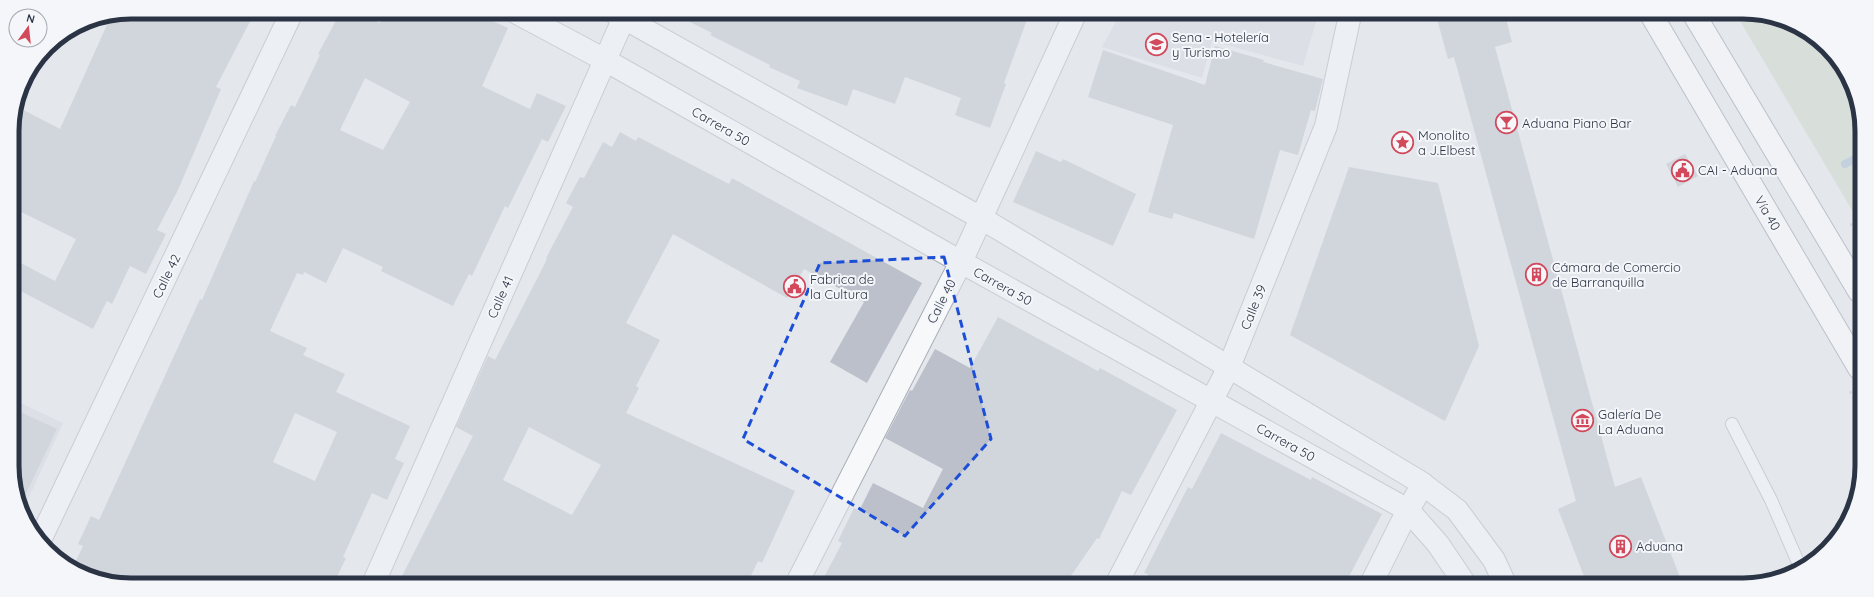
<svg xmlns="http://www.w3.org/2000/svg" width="1874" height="597" font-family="Quicksand,sans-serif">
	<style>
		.built { fill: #d2d6de }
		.green { fill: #c9d6c5 }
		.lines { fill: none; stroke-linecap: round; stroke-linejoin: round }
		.stream { stroke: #9fb4cc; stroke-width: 8 }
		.building { fill: #bbc0ca; fill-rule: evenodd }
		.service-casing { stroke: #a9aeb7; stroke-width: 14 }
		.minor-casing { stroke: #a9aeb7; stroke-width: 24 }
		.tertiary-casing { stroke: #a9aeb7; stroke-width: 24 }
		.trunk-casing { stroke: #8b94a3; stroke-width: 24 }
		.path { stroke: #c2c5cb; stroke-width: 2.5; stroke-dasharray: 3 3; stroke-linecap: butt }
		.service { stroke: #f7f8fa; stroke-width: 12 }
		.minor { stroke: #f7f8fa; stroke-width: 22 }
		.tertiary { stroke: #f7f8fa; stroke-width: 22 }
		.trunk { stroke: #fff; stroke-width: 22 }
		.marked { fill: none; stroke: #1d4ed8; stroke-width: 3; stroke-dasharray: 8 5; stroke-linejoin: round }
		.labels { text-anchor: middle; stroke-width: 4; stroke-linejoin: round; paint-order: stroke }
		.poi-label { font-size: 13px; fill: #2b3445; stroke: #f4f6f9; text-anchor: start }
		.street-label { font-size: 13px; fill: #2b3445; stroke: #f4f6f9 }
		.rim { fill: none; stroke: #2b3445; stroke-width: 5 }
	</style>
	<rect width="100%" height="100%" fill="#e4e7ec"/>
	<path class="built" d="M1120 14 1318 15 1303 66 1212 41 1202 78 1102 47Z
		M14 400 63 423 24 508 14 489Z"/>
	<path class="green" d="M1737 16H1774L1832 52 1860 108 1859 222Z"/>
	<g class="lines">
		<path class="stream" d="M1845 164 1860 156"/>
	</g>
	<path class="building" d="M131 12H255L216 87 221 89 178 190 157 230 166 234 146 274 130 266 112 304 107 301 93 329 13 287V259L55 281 76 239 13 208 12 123 16 106 60 129 111 16Z
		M340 13H359L380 23 385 13H475L508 28 482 86 530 109 537 93 566 106 548 142 542 139 508 208 505 206 472 276 469 274 453 306 381 271 383 267 343 248 326 283 304 272 303 275 297 273 270 331 307 348 303 355 345 374 336 392 410 426 395 459 404 463 387 500 372 493 343 557 346 558 335 581H101L74 565 83 546 78 544 91 516 99 520 200 299 202 300 254 181 255 182 276 136H275L291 105 295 107 320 55 318 54ZM365 78 410 102 383 150 340 130ZM295 413 337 432 315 481 273 462Z
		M672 13 984 14H1029L1004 83 1006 84 990 128 955 115 961 98 905 77 895 104 853 89 847 106 797 88 800 81 769 67 770 65 710 35 712 33Z
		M1436 15H1505L1512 42 1495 47 1615 487 1641 477 1683 585 1587 584 1558 509 1576 501 1454 57 1448 59Z
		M1215 46 1264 60 1263 62 1323 79 1315 111 1311 110 1298 155 1280 150 1254 239 1174 213 1172 219 1148 212 1173 125 1088 97 1103 50 1205 85Z
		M620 132 636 141 638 137 729 184 732 178 922 283 867 383 830 362 864 302 804 269 787 298 673 234 626 323 660 340 636 386 639 388 626 413 795 491 762 563 758 561 748 582H399L473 436 456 427 488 356 495 360 539 275 547 259 546 258 573 207 566 203 580 177 584 178 603 142 612 147ZM529 427 601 465 572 515 503 480Z
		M1036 151 1061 162 1063 159 1136 194 1113 246 1013 202Z
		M1685 154 1698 176 1678 187 1666 164Z
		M1349 167 1438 183 1479 346 1445 421 1290 335Z
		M998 317 1098 371 1100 368 1177 410 1131 495 1122 491 1099 539 1097 538 1066 583H821L842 543 838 541 854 508 859 511 873 483 923 508 943 469 885 438 910 390 912 391 935 349 970 368Z
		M14 409 57 429 21 504 14 489Z
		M1221 433 1311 480 1312 477 1382 514 1345 584 1143 583 1148 574 1144 573 1188 487 1192 489Z"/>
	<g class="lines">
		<defs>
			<path id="service" d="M1732 424 1771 500 1801 569"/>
			<path id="minor" d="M374 582 626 13
				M797 583 961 262 1075 14
				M1117 583 1229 367 1326 126 1350 15
				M1371 584 1408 510 1423 484"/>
			<path id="tertiary" d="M517 13 605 60 961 262 1408 510 1438 544 1465 584
				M615 13 981 218 1420 482 1457 510 1494 560 1505 584
				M40 540 292 12"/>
			<path id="trunk" d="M1652 16 1859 368
				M1695 16 1859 291"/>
		</defs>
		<use href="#service" class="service-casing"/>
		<use href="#minor" class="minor-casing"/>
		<use href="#tertiary" class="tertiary-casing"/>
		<use href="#trunk" class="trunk-casing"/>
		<path class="path" d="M1850 225 1859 222
			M1850 391 1858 406"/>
		<use href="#service" class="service"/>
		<use href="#minor" class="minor"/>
		<use href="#tertiary" class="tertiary"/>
		<use href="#trunk" class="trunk"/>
	</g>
	<path d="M0 0H1874V597H0ZM944 257 991 439 905 536 743 439 820 263Z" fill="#e4e7ec" fill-opacity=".55" fill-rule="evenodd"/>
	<path class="marked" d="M944 257 991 439 905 536 743 439 820 263Z"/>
	<defs>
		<symbol id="university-ring" viewBox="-11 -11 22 22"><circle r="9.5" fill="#f4f6f9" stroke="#d1495b" stroke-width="1.5"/><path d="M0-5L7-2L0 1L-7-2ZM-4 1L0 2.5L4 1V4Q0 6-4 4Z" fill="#d1495b"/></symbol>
		<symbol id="bar-ring" viewBox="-11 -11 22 22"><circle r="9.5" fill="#f4f6f9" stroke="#d1495b" stroke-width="1.5"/><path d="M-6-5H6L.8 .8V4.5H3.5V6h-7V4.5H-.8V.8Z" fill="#d1495b"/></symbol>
		<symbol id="sight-ring" viewBox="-11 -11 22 22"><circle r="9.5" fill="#f4f6f9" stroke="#d1495b" stroke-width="1.5"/><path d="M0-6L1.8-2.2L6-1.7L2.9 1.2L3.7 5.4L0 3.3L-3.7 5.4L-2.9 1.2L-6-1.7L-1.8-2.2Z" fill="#d1495b"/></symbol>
		<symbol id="civic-ring" viewBox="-11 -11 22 22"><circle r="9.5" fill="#f4f6f9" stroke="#d1495b" stroke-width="1.5"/><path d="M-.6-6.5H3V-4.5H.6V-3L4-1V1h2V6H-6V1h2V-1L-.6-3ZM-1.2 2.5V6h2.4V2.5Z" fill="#d1495b"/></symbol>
		<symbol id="building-ring" viewBox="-11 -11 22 22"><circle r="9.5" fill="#f4f6f9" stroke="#d1495b" stroke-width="1.5"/><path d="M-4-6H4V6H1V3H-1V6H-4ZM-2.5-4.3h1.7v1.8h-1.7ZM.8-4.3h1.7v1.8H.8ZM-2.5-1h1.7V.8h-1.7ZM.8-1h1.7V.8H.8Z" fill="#d1495b"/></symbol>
		<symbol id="museum-ring" viewBox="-11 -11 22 22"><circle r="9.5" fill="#f4f6f9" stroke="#d1495b" stroke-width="1.5"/><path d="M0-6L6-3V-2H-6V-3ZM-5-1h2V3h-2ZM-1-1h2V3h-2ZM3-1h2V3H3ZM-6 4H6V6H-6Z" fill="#d1495b"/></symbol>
	</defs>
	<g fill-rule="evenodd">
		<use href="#university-ring" x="1144" y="32" width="25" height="25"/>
		<use href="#bar-ring" x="1494" y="110" width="25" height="25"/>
		<use href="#sight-ring" x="1390" y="130" width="25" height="25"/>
		<use href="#civic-ring" x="1670" y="158" width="25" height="25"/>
		<use href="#building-ring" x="1524" y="262" width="25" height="25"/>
		<use href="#civic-ring" x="782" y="274" width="25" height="25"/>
		<use href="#museum-ring" x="1570" y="408" width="25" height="25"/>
		<use href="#building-ring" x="1608" y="534" width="25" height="25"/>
	</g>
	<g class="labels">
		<g class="poi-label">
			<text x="1172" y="42">Sena - Hotelería<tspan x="1172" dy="15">y Turismo</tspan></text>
			<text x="1522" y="128">Aduana Piano Bar</text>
			<text x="1418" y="140">Monolito<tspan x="1418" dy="15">a J.Elbest</tspan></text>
			<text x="1698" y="175">CAI - Aduana</text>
			<text x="1552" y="272">Cámara de Comercio<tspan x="1552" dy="15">de Barranquilla</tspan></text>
			<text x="810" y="284">Fabrica de<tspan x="810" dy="15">la Cultura</tspan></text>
			<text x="1598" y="419">Galería De<tspan x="1598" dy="15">La Aduana</tspan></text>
			<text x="1636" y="551">Aduana</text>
		</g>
		<g class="street-label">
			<text transform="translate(721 126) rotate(30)" y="5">Carrera 50</text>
			<text transform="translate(1768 213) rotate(60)" y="5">Vía 40</text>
			<text transform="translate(166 276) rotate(-64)" y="5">Calle 42</text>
			<text transform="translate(1003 286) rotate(29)" y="5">Carrera 50</text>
			<text transform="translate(500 297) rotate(-66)" y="5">Calle 41</text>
			<text transform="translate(941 301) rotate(-63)" y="5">Calle 40</text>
			<text transform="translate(1253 307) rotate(-68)" y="5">Calle 39</text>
			<text transform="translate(1286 442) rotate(29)" y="5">Carrera 50</text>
		</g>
	</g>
	<path d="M0 0H1874V597H0ZM131 19H1743A112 112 0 0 1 1855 131V466A112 112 0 0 1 1743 578H131A112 112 0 0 1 19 466V131A112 112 0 0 1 131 19Z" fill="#f4f6f9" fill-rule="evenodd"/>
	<path class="rim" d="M131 19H1743A112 112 0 0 1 1855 131V466A112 112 0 0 1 1743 578H131A112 112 0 0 1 19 466V131A112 112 0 0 1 131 19Z"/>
	<g transform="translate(28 28) rotate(15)"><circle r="19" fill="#f4f6f9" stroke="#a4a8b1"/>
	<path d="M0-3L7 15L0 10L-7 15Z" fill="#d1495b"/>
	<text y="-6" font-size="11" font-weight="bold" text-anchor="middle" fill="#2b3445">N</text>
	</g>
</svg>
